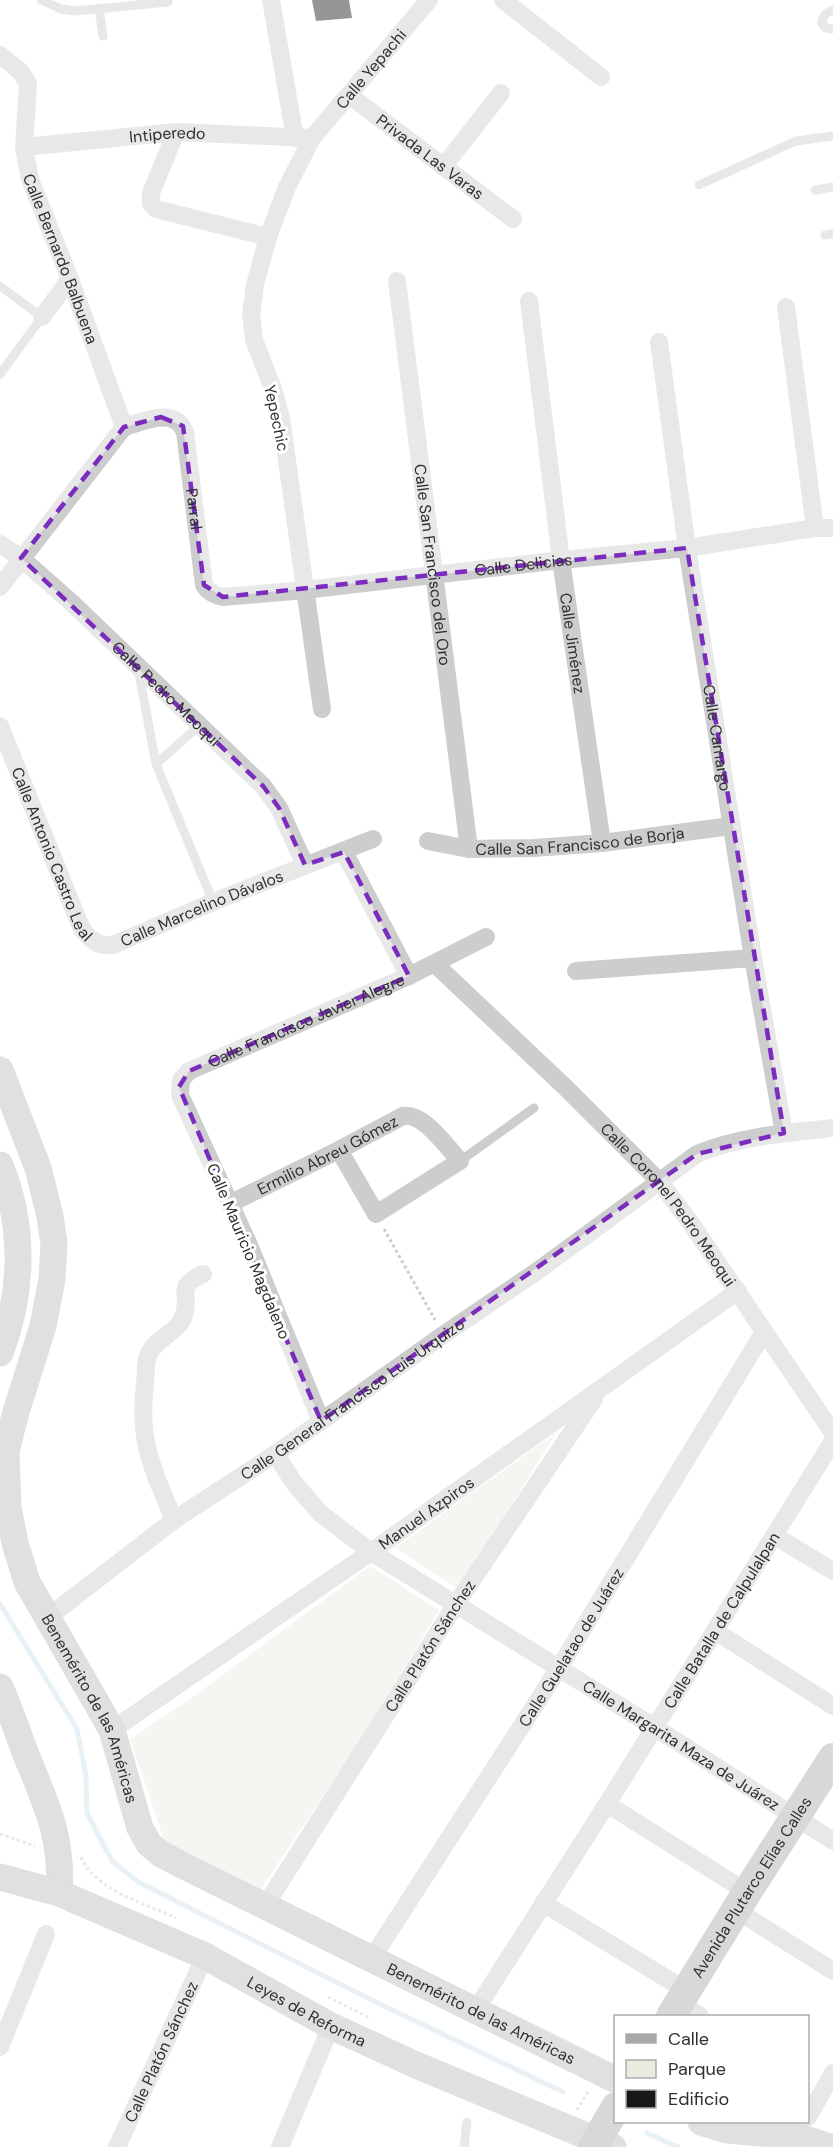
<svg xmlns="http://www.w3.org/2000/svg" width="833" height="2147" font-family="'DM Sans',sans-serif">
	<style>
		.green { fill: #e7ecdf }
		.lines { fill: none; stroke-linecap: round; stroke-linejoin: round }
		.stream { stroke: #cde0ea; stroke-width: 5 }
		.building { fill: #171717 }
		.path { stroke: #cdcdcd; stroke-width: 3; stroke-dasharray: 3 3; stroke-linecap: butt }
		.lane { stroke: #cdcdcd; stroke-width: 9 }
		.street { stroke: #cdcdcd; stroke-width: 18 }
		.secondary { stroke: #bababa; stroke-width: 27 }
		.primary { stroke: #a8a8a8; stroke-width: 30 }
		.marked { fill: none; stroke: #7b2cbf; stroke-width: 4.5; stroke-dasharray: 12 8; stroke-linejoin: round }
		.labels { text-anchor: middle; stroke-width: 6; stroke-linejoin: round; paint-order: stroke }
		.street-label { font-size: 16px; fill: #303030; stroke: #fff }
	</style>
	<rect width="100%" height="100%" fill="#fff"/>
	<path class="green" d="M556 1433 459 1589 395 1548Z
		M370 1566 439 1610 363 1736 261 1889 165 1842 130 1739 186 1702Z"/>
	<g class="lines">
		<path class="stream" d="M0 1604 77 1729 86 1776 87 1813 112 1861 138 1882 374 2001 563 2092
			M647 2133 678 2147"/>
	</g>
	<path class="building" d="M312 0H349L352 18 316 21Z"/>
	<g class="lines">
		<path class="path" d="M384 1229 435 1320
			M0 1834 35 1846
			M81 1857C97 1892 143 1902 176 1918
			M328 1997 370 2018
			M577 2110 589 2090"/>
		<path class="lane" d="M41 0 61 9 75 11 168 2
			M99 8 103 36
			M833 10C826 13 822 16 822 24L826 28 833 29
			M699 185 796 141 833 136
			M815 190 833 187
			M825 235 833 234
			M0 286 42 317 0 374
			M138 668 156 764 213 902
			M156 764 200 725
			M460 1161 534 1108
			M464 2147 467 2122"/>
		<g class="street">
			<path d="M271 0 295 138"/>
			<path d="M503 0 601 77"/>
			<path id="s1" d="M0 55 21 72 28 84 24 147 30 179 70 279 124 427"/>
			<path id="s2" d="M349 95 513 219"/>
			<path d="M176 132 151 193V204L156 209 268 237"/>
			<path id="s3" d="M24 147 176 132 312 138"/>
			<path d="M443 167 501 93"/>
			<path id="s4" d="M397 281 469 849"/>
			<path id="s5" d="M529 301 561 560 602 843"/>
			<path d="M786 307 815 528"/>
			<path d="M42 317 70 279"/>
			<path id="s6" d="M659 342 687 548 753 958 784 1133"/>
			<path id="s7" d="M124 427C143 422 175 406 185 432L204 585C209 593 215 595 223 597L305 590 561 560 687 548 815 528H833"/>
			<path id="s8" d="M0 544 21 558 72 603 263 786 279 808 305 865"/>
			<path d="M0 587 124 427"/>
			<path id="s9" d="M322 709 281 418 273 389 254 340 251 315 255 285 268 237 287 187 312 138 429 0"/>
			<path id="s10" d="M0 726 80 925C87 938 97 947 113 945L213 902 373 839"/>
			<path id="s11" d="M428 841 469 849 534 848 602 843 731 826"/>
			<path d="M344 852 409 976"/>
			<path id="s12" d="M435 964 565 1087 659 1181 690 1222 833 1433"/>
			<path d="M576 971 753 958"/>
			<path id="s13" d="M229 1204 339 1150 403 1116C424 1113 446 1146 460 1161L376 1214 339 1150"/>
			<path id="s14" d="M321 1421 249 1245 180 1095 181 1080 189 1071 409 976 486 937"/>
			<path id="s15" d="M275 1454 295 1484 320 1513 371 1552 654 1727 833 1841"/>
			<path d="M174 1520C164 1495 151 1469 146 1442 142 1423 143 1402 145 1383 146 1374 145 1364 148 1356 154 1338 179 1333 184 1315 191 1294 174 1287 203 1274"/>
			<path d="M775 1536 833 1571"/>
			<path id="s16" d="M47 1618 174 1520 275 1454 443 1335 536 1272 697 1154C740 1136 787 1133 833 1128"/>
			<path d="M715 1631 833 1706"/>
			<path id="s17" d="M112 1730 371 1552 738 1291"/>
			<path d="M607 1804 747 1892"/>
			<path d="M543 1903 687 1991"/>
			<path id="s18" d="M265 1906 456 1604 594 1399"/>
			<path d="M736 1910 833 1971"/>
			<path id="s19" d="M372 1958 559 1668 764 1332"/>
			<path d="M679 2003 700 2016"/>
			<path id="s20" d="M475 2011 607 1804 833 1441"/>
			<path d="M0 2047 46 1934"/>
			<path d="M808 2117 833 2073"/>
			<path id="s21" d="M117 2147 205 1956"/>
			<path d="M280 2147 331 2026"/>
		</g>
		<g class="secondary">
			<path id="s22" d="M0 1070 38 1168 50 1216 54 1244 52 1279 43 1326 16 1412 6 1451 8 1507 15 1543 27 1582 112 1730 140 1828 149 1844 161 1854 182 1865 616 2080"/>
			<path d="M0 1165C25 1226 23 1293 0 1353"/>
			<path d="M0 1687C11 1712 19 1737 29 1762 48 1807 63 1842 59 1893"/>
			<path id="s23" d="M0 1877 59 1893 205 1956 331 2026 416 2065 613 2147"/>
			<path d="M701 2122 727 2130 797 2136 829 2147"/>
		</g>
		<g class="primary">
			<path id="s24" d="M671 2016 747 1892 833 1758"/>
			<path d="M593 2147 616 2107"/>
		</g>
	</g>
	<path d="M0 0H833V2147H0ZM161 417 183 426 204 585 223 597 687 548 784 1133 697 1154 321 1421 179 1087 189 1071 409 976 344 852 305 865 279 808 263 786 21 558 124 427Z" fill="#fff" fill-opacity=".55" fill-rule="evenodd"/>
	<path class="marked" d="M161 417 183 426 204 585 223 597 687 548 784 1133 697 1154 321 1421 179 1087 189 1071 409 976 344 852 305 865 279 808 263 786 21 558 124 427Z"/>
	<g class="labels">
		<g class="street-label">
			<text dy="6" stroke="none"><textPath href="#s9" startOffset="681">Calle Yepachi</textPath></text>
			<text dy="6" stroke="none"><textPath href="#s3" startOffset="144">Intiperedo</textPath></text>
			<text dy="6" stroke="none"><textPath href="#s2" startOffset="102">Privada Las Varas</textPath></text>
			<text dy="6" stroke="none"><textPath href="#s1" startOffset="222">Calle Bernardo Balbuena</textPath></text>
			<text transform="translate(277 418) rotate(78)" y="6">Yepechic</text>
			<text dy="6" stroke="none"><textPath href="#s7" startOffset="146">Parral</textPath></text>
			<text dy="6" stroke="none"><textPath href="#s7" startOffset="548">Calle Delicias</textPath></text>
			<text dy="6" stroke="none"><textPath href="#s4" startOffset="286">Calle San Francisco del Oro</textPath></text>
			<text dy="6" stroke="none"><textPath href="#s5" startOffset="345">Calle Jiménez</textPath></text>
			<text dy="6" stroke="none"><textPath href="#s8" startOffset="224">Calle Pedro Meoqui</textPath></text>
			<text dy="6" stroke="none"><textPath href="#s6" startOffset="400">Calle Camargo</textPath></text>
			<text dy="6" stroke="none"><textPath href="#s11" startOffset="153">Calle San Francisco de Borja</textPath></text>
			<text dy="6" stroke="none"><textPath href="#s10" startOffset="138">Calle Antonio Castro Leal</textPath></text>
			<text dy="6" stroke="none"><textPath href="#s10" startOffset="352">Calle Marcelino Dávalos</textPath></text>
			<text dy="6" stroke="none"><textPath href="#s14" startOffset="510">Calle Francisco Javier Alegre</textPath></text>
			<text dy="6" stroke="none"><textPath href="#s13" startOffset="110">Ermilio Abreu Gómez</textPath></text>
			<text dy="6" stroke="none"><textPath href="#s12" startOffset="336">Calle Coronel Pedro Meoqui</textPath></text>
			<text transform="translate(249 1251) rotate(67)" y="6">Calle Mauricio Magdaleno</text>
			<text dy="6" stroke="none"><textPath href="#s16" startOffset="376">Calle General Francisco Luis Urquizo</textPath></text>
			<text dy="6" stroke="none"><textPath href="#s17" startOffset="382">Manuel Azpiros</textPath></text>
			<text dy="6" stroke="none"><textPath href="#s20" startOffset="462">Calle Batalla de Calpulalpan</textPath></text>
			<text dy="6" stroke="none"><textPath href="#s18" startOffset="308">Calle Platón Sánchez</textPath></text>
			<text dy="6" stroke="none"><textPath href="#s19" startOffset="369">Calle Guelatao de Juárez</textPath></text>
			<text dy="6" stroke="none"><textPath href="#s22" startOffset="672">Benemérito de las Américas</textPath></text>
			<text dy="6" stroke="none"><textPath href="#s15" startOffset="504">Calle Margarita Maza de Juárez</textPath></text>
			<text dy="6" stroke="none"><textPath href="#s24" startOffset="152">Avenida Plutarco Elías Calles</textPath></text>
			<text dy="6" stroke="none"><textPath href="#s23" startOffset="336">Leyes de Reforma</textPath></text>
			<text dy="6" stroke="none"><textPath href="#s22" startOffset="1194">Benemérito de las Américas</textPath></text>
			<text dy="6" stroke="none"><textPath href="#s21" startOffset="105">Calle Platón Sánchez</textPath></text>
		</g>
	</g>
	<rect x="614" y="2015" width="195" height="108" fill="#ffffff" stroke="#acacac" stroke-width="1.5"/>
	<rect x="626" y="2034" width="30" height="9" fill="#a8a8a8" stroke="#acacac" stroke-width="1.5"/>
	<text x="668" y="2045" font-size="18" fill="#303030">Calle</text>
	<rect x="626" y="2060" width="30" height="18" fill="#e7ecdf" stroke="#acacac" stroke-width="1.5"/>
	<text x="668" y="2075" font-size="18" fill="#303030">Parque</text>
	<rect x="626" y="2090" width="30" height="18" fill="#171717" stroke="#acacac" stroke-width="1.5"/>
	<text x="668" y="2105" font-size="18" fill="#303030">Edificio</text>
</svg>
